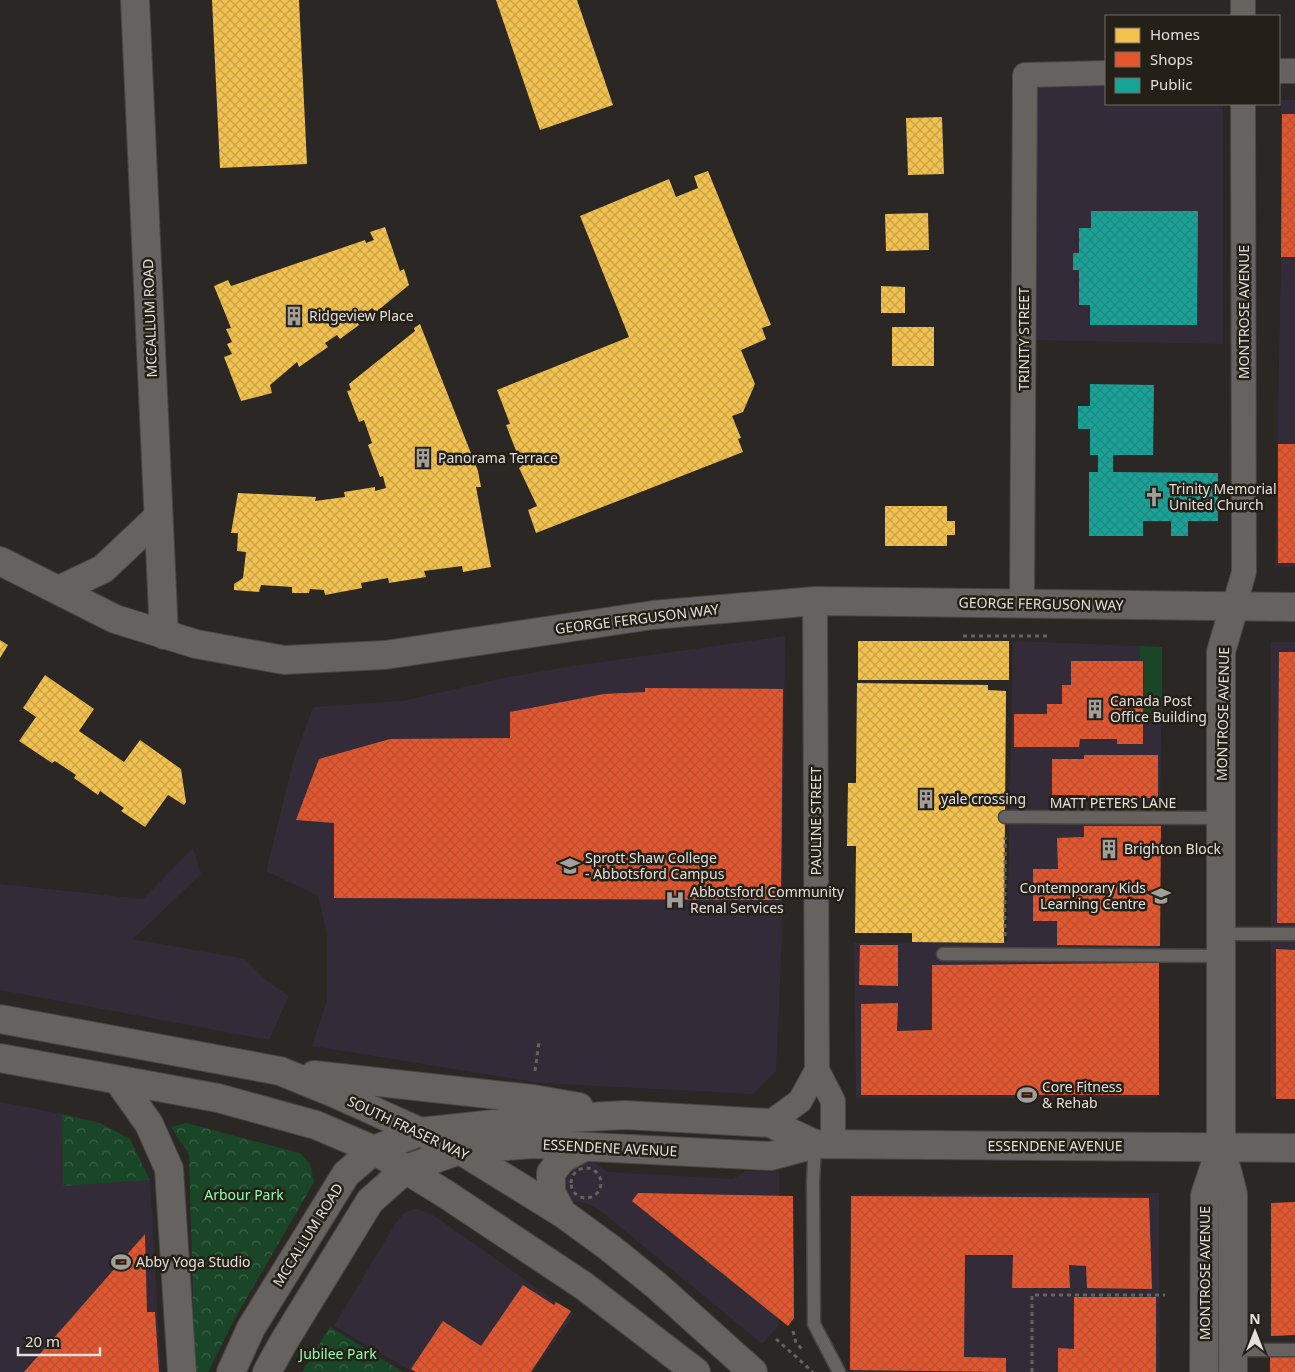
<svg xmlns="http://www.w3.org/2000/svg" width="1295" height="1372" font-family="'Noto Sans',sans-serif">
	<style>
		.commercial { fill: #342b39 }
		.green { fill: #1a4628 }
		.park { fill: url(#park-crowns) }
		.homes { fill: url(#homes-cross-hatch) }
		.shops { fill: url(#shops-cross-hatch) }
		.public { fill: url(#public-cross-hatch) }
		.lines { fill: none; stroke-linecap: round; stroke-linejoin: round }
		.service-casing { stroke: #494542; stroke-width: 15 }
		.minor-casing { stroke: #494542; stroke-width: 26 }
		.tertiary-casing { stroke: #494542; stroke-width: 30 }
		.secondary-casing { stroke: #494542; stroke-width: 30 }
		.path { stroke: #656260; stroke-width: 3; stroke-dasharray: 4 4; stroke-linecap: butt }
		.service { stroke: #65625f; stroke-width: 12 }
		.minor { stroke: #65625f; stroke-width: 24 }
		.tertiary { stroke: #65625f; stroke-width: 28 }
		.secondary { stroke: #65625f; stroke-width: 28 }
		.labels { text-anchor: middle; stroke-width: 5; stroke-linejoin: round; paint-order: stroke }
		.street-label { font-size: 14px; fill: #e3dfda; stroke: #241f17 }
		.poi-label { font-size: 14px; fill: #e3dfda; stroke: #241f17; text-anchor: start }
		.park-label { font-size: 14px; fill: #8efead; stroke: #241f17 }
	</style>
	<defs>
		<pattern id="park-crowns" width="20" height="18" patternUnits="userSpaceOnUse" patternTransform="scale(1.25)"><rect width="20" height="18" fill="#1a4628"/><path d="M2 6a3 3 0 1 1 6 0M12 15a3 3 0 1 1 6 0" fill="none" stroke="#3b6047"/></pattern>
		<pattern id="homes-cross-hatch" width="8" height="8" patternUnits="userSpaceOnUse" patternTransform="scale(1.25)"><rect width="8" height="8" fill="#f2c14e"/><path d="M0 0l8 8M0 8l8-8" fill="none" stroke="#c6a24b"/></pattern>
		<pattern id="shops-cross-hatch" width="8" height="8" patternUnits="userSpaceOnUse" patternTransform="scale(1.25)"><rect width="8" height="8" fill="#e4572e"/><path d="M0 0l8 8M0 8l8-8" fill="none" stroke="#b45134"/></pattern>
		<pattern id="public-cross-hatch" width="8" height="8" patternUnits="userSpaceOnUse" patternTransform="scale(1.25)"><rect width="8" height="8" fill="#17a398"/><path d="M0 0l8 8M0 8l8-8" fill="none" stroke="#24867e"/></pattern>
	</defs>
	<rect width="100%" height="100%" fill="#2a2724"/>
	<path class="commercial" d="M1106 78V104H1223V344L1032 340 1031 80Z
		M1281 100H1295V567H1275L1281 259Z
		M785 636 782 938 776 1071 753 1094 541 1083 312 1046 327 1000V935L318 896 266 871 293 762 313 707 402 701 504 678 573 666Z
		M1013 641 1162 647 1157 1098H856L854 943 1007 941Z
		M1271 642H1295V1097H1271Z
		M193 848 201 874 133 939 245 959 268 982 289 996 269 1040 0 990V884L143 899Z
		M0 1102 62 1114 63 1186 150 1180 161 1372H0Z
		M578 1162H594L608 1172 733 1179 746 1171 779 1172V1325L762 1344 601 1211 586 1203 572 1202 566 1198 562 1193 563 1171Z
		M1159 1193 1160 1372H853V1194Z
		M417 1209 433 1215 574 1314 533 1372H413L334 1326 395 1224 405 1212Z"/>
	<path class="green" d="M1140 646 1162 647V722H1144V660H1140Z"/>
	<path class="park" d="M62 1114 100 1123 130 1139 150 1180 63 1186Z
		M186 1123 300 1153 310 1164 314 1182 233 1322 208 1372H195L189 1154 171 1127Z
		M330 1327 403 1372H302Z"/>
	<path class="homes" d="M212 0H299L307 164 220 168Z
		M496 0H577L613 105 540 130Z
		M942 117 944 174 908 175 906 118Z
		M708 171 771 325 762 328 766 339 741 350 755 384 743 412 732 416 741 438 738 439 743 452 536 533 528 510 537 506 519 468 522 466 506 425 510 424 497 390 629 337 580 216 669 179 676 197 698 188 694 176Z
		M928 213 929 250 886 251 885 214Z
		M385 227 400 271 404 269 409 285 376 312 372 308 356 321 359 325 340 339 337 335 325 343 328 347 299 367 297 362 270 385 272 393 241 401 224 357 232 354 227 344 232 342 226 329 231 328 214 286 228 280 231 286 365 240 366 243 374 240 370 232Z
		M881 286 905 287V313H881Z
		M420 324 478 471 481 487H476L491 567 463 572 462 566 424 571 426 577 389 583 388 578 361 583 362 588 325 595 324 590 310 589 309 593H292V587L261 585 259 592 234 590V584L243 578 246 552 237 551 238 533H231L238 493 316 497 315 501 345 497 344 492 375 487V491L386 488 383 476 380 477 368 445 372 443 364 420 359 422 347 391 351 390 349 384 415 331 414 328Z
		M892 327H934V366H892Z
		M885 506H947V521H955V535H947V546H885Z
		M0 640 8 645 0 658Z
		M858 641H1009V680H858Z
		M45 675 94 709 79 731 124 762 140 740 181 769 186 802 184 805 168 795 145 827 121 811 124 808 100 791 98 795 74 778 76 775 55 761 52 763 19 741 36 717 23 708Z
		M857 683 988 685V690L1006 691 1004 943 912 942V933H855L856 846H847L848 783H856Z"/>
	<path class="shops" d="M1282 114H1295V257H1281Z
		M1278 444H1295V563H1278Z
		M1279 652H1295V923H1277Z
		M1071 661H1143V744H1117V739H1080L1079 747H1014V714H1047V704H1062V685H1071Z
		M645 688 783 689 781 900 334 898V823L296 820 319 759 390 739 510 738V712L604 694 645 692Z
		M1084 755H1158V798H1083L1084 795H1052V759H1084Z
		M1084 826H1161L1160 946 1057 945V921H1033V869H1058L1057 838 1084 837Z
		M860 945H898V986L859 985Z
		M1276 949 1295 950V1099H1276Z
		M1159 963V1095H861V1004L898 1003 897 1031 932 1030V965Z
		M638 1193 793 1196 794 1318 788 1326 632 1201Z
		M851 1196 1149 1198 1152 1289 1087 1288 1086 1266 1069 1265 1070 1288H1012L1013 1255H965L964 1357 1006 1358V1372L850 1370Z
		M1295 1202V1335L1271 1336V1203Z
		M145 1234 147 1312H155L159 1372H24Z
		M523 1285 554 1305 556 1302 571 1311 531 1372H416L411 1369 443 1321 481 1346Z
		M1074 1297H1156V1372H1058V1348L1074 1349Z
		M1270 1355H1295V1372H1270Z"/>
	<path class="public" d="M1091 211H1198L1197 325H1090V305H1079V270H1073V253H1079V228H1091Z
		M1090 384 1154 385 1153 455H1113V472L1218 473V521H1188V536H1171V521H1143V536H1089V472H1098V455H1090V429H1078V406H1090Z"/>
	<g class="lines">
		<defs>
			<path id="service" d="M1005 817 1221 818
				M1221 934H1295
				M943 954 1221 956
				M815 1144 813 1181 814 1324 839 1372
				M1234 1350H1295"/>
			<path id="minor" d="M1243 0V16
				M1279 71H1295
				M815 601 817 1070 833 1101V1144
				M1022 603 1025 75 1106 73
				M1234 607 1244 572 1243 104
				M770 1123 800 1101 817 1070"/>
			<path id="tertiary" d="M135 0 164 635
				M59 590 103 569 157 518
				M1204 1372 1205 1195 1221 1147
				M1233 1372V1194L1221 1147V652L1234 607"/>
			<path id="secondary" d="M0 561 115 619 196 644 284 660 385 655 653 615 815 601 1295 607
				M0 1019 280 1071 334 1093 460 1150 562 1213 610 1248 656 1285 753 1372
				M0 1058 218 1098 316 1125 374 1150 444 1193 584 1286 696 1372
				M314 1075 533 1099 579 1107
				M118 1080 149 1124 169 1169 182 1372
				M562 1213 551 1192V1173L562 1159 584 1147
				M231 1372 251 1328 346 1174 374 1150 419 1132 533 1120 625 1115 770 1123 815 1144
				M267 1372 283 1343 370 1201 406 1169 460 1150 532 1144 771 1156 815 1144 1295 1148"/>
		</defs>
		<use href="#service" class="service-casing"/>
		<use href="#minor" class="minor-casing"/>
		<use href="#tertiary" class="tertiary-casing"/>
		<use href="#secondary" class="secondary-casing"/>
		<path class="path" d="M963 636H1051
			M1005 936V837
			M535 1071 539 1042
			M571 1183a15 15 0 1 1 30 0a15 15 0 1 1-30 0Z
			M793 1331 796 1343 802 1349
			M776 1339 813 1372
			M1032 1372V1295H1165"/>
		<use href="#service" class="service"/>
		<use href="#minor" class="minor"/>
		<use href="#tertiary" class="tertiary"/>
		<use href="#secondary" class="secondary"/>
	</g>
	<defs>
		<symbol id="building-bare" viewBox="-9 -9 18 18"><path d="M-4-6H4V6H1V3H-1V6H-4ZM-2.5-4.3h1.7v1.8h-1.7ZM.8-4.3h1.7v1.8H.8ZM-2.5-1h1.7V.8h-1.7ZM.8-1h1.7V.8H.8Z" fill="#a29f9a" stroke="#241f17" stroke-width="2.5" paint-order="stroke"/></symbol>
		<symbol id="church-bare" viewBox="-9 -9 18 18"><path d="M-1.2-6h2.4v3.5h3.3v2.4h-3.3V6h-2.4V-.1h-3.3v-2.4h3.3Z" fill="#a29f9a" stroke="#241f17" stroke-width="2.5" paint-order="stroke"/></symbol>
		<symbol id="university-bare" viewBox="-9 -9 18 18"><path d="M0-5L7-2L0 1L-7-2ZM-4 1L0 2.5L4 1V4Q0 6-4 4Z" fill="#a29f9a" stroke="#241f17" stroke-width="2.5" paint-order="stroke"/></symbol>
		<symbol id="school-bare" viewBox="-9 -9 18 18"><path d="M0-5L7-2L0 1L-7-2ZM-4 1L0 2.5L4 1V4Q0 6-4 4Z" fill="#a29f9a" stroke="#241f17" stroke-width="2.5" paint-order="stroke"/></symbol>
		<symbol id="hospital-bare" viewBox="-9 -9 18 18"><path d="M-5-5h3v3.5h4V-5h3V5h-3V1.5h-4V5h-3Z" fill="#a29f9a" stroke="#241f17" stroke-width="2.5" paint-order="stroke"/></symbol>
		<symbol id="stadium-bare" viewBox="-9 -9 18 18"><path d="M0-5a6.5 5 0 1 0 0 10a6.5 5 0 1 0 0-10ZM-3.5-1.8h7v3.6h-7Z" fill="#a29f9a" stroke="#241f17" stroke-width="2.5" paint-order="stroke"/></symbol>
	</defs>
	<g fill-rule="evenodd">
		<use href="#building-bare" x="280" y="302" width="28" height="28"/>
		<use href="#building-bare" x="409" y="444" width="28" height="28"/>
		<use href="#church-bare" x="1140" y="483" width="28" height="28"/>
		<use href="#building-bare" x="1081" y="695" width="28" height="28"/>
		<use href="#building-bare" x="912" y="785" width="28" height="28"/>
		<use href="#building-bare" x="1095" y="835" width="28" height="28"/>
		<use href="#university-bare" x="556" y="852" width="28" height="28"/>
		<use href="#school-bare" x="1147" y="882" width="28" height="28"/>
		<use href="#hospital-bare" x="661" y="886" width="28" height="28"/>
		<use href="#stadium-bare" x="1013" y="1081" width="28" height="28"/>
		<use href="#stadium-bare" x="107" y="1248" width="28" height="28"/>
	</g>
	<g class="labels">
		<g class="street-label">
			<text transform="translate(1244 312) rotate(-90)" y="5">MONTROSE AVENUE</text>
			<text transform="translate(150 318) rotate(-92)" y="5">MCCALLUM ROAD</text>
			<text transform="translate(1024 339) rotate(-90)" y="5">TRINITY STREET</text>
			<text transform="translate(1041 604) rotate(1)" y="5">GEORGE FERGUSON WAY</text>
			<text transform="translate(637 619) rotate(-7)" y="5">GEORGE FERGUSON WAY</text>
			<text transform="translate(1223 714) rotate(-89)" y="5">MONTROSE AVENUE</text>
			<text x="1113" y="808">MATT PETERS LANE</text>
			<text transform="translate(816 821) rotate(-90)" y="5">PAULINE STREET</text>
			<text transform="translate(408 1128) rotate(25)" y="5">SOUTH FRASER WAY</text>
			<text x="1055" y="1151">ESSENDENE AVENUE</text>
			<text transform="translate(610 1148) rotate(3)" y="5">ESSENDENE AVENUE</text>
			<text transform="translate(308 1235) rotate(-58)" y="5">MCCALLUM ROAD</text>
			<text transform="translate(1205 1273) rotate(-90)" y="5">MONTROSE AVENUE</text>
		</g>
		<g class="poi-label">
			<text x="309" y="321">Ridgeview Place</text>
			<text x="438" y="463">Panorama Terrace</text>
			<text x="1169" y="494">Trinity Memorial<tspan x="1169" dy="16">United Church</tspan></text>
			<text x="1110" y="706">Canada Post<tspan x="1110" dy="16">Office Building</tspan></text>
			<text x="941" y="804">yale crossing</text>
			<text x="1124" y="854">Brighton Block</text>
			<text x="585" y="863">Sprott Shaw College<tspan x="585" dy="16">- Abbotsford Campus</tspan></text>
			<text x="1146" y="893" text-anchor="end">Contemporary Kids<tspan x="1146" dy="16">Learning Centre</tspan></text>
			<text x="690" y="897">Abbotsford Community<tspan x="690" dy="16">Renal Services</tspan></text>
			<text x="1042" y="1092">Core Fitness<tspan x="1042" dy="16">&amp; Rehab</tspan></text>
			<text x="136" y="1267">Abby Yoga Studio</text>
		</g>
		<g class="park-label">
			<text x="244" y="1200">Arbour Park</text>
			<text x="338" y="1359">Jubilee Park</text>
		</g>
	</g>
	<rect x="1105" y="15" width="175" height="90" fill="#241f17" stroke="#706c65"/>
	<rect x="1115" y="28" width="25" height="15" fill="#f2c14e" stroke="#706c65"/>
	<text x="1150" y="40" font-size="15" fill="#e3dfda">Homes</text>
	<rect x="1115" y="52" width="25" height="15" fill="#e4572e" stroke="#706c65"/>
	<text x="1150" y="65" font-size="15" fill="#e3dfda">Shops</text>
	<rect x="1115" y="78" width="25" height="15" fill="#17a398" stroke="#706c65"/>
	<text x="1150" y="90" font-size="15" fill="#e3dfda">Public</text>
	<g transform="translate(1255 1332)" stroke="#241f17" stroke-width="4" paint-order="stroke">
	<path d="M0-4L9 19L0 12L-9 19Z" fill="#e3dfda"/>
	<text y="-8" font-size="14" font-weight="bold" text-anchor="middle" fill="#e3dfda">N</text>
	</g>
	<path d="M18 1347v8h82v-8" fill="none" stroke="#e3dfda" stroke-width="2.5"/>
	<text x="25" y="1347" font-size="15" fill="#e3dfda" stroke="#241f17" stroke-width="4" paint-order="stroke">20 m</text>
</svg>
